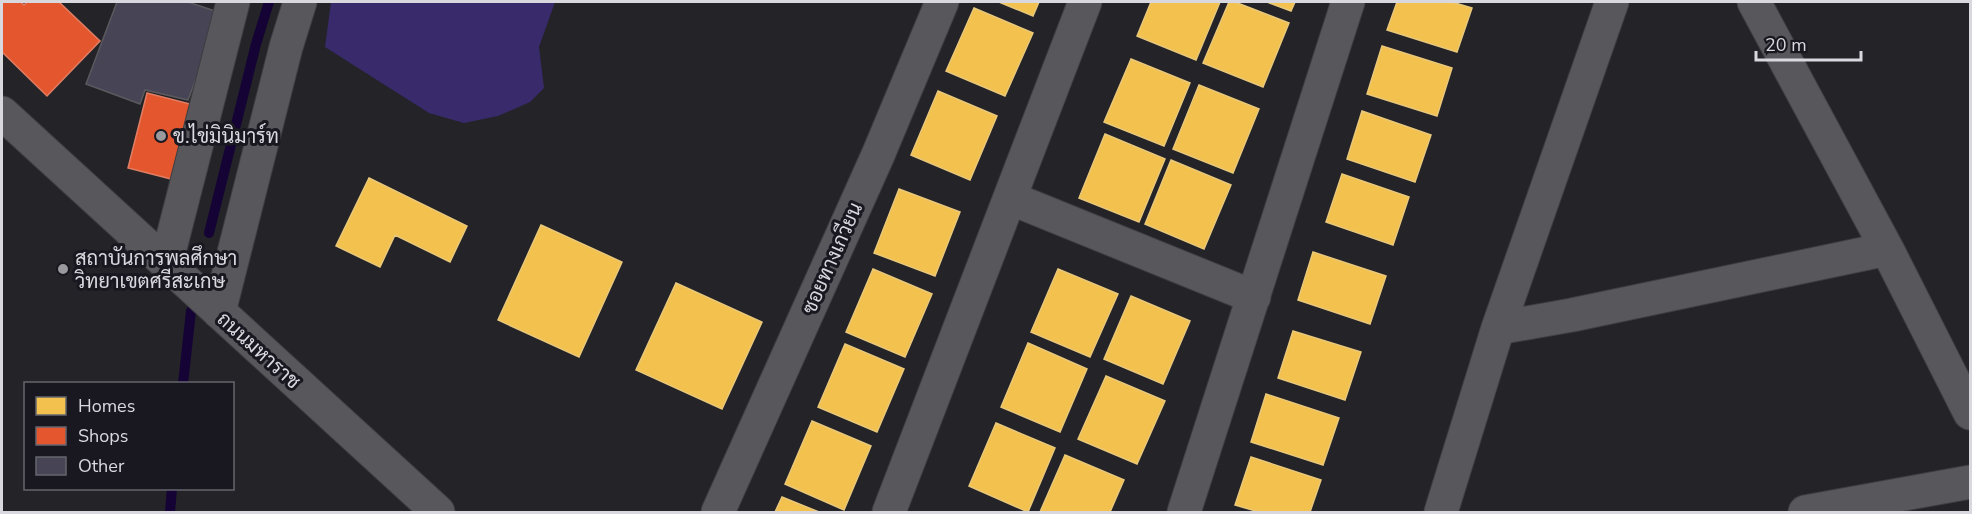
<svg xmlns="http://www.w3.org/2000/svg" width="1972" height="514" font-family="'Nunito Sans',Sarabun,sans-serif">
	<style>
		.green { fill: #392b6b }
		.homes { fill: #f2c14e; stroke: #eac879; stroke-width: 1.5 }
		.shops { fill: #e4572e; stroke: #e07e63; stroke-width: 1.5 }
		.lines { fill: none; stroke-linecap: round; stroke-linejoin: round }
		.stream { stroke: #140334; stroke-width: 10 }
		.building { fill: #474456; stroke: #5a5a5e; stroke-width: 1.5 }
		.minor-casing { stroke: #3e3e42; stroke-width: 35 }
		.minor { stroke: #58585c; stroke-width: 33 }
		.poi-dot { fill: #99999e; stroke: #191821; stroke-width: 2 }
		.labels { text-anchor: middle; stroke-width: 6; stroke-linejoin: round; paint-order: stroke }
		.poi-label { font-size: 20px; fill: #d8d8de; stroke: #191821; text-anchor: start }
		.street-label { font-size: 20px; fill: #d8d8de; stroke: #191821 }
	</style>
	<rect width="100%" height="100%" fill="#232328"/>
	<path class="green" d="M331 2H555L539 47 544 88 530 102 498 116 464 123 429 113 325 47Z"/>
	<path class="homes" d="M999 2H1039L1033 16Z
		M1151 2H1220L1196 60 1137 36Z
		M1229 2H1235L1289 23 1263 87 1203 63Z
		M1267 2H1295L1291 11Z
		M1397 2H1452L1472 8 1457 52 1387 30Z
		M974 8 1033 33 1005 96 946 71Z
		M1382 46 1452 68 1437 116 1367 94Z
		M1131 59 1190 83 1164 146 1104 122Z
		M1199 85 1259 109 1233 173 1173 149Z
		M938 91 997 116 970 180 911 155Z
		M1362 111 1431 135 1415 182 1347 159Z
		M1105 134 1165 159 1139 222 1079 198Z
		M1171 160 1231 185 1204 249 1145 224Z
		M1342 174 1409 197 1393 245 1326 222Z
		M369 178 467 226 450 262 395 235 380 267 336 246Z
		M899 189 960 212 935 276 874 253Z
		M541 225 622 262 579 357 498 320Z
		M1313 252 1386 276 1370 324 1298 300Z
		M873 269 932 294 905 357 846 332Z
		M1058 269 1118 294 1090 357 1031 332Z
		M676 283 762 322 722 409 636 370Z
		M1131 296 1190 321 1163 384 1104 359Z
		M1293 331 1361 352 1345 400 1278 378Z
		M1028 343 1087 369 1060 432 1001 407Z
		M845 344 904 369 877 432 818 407Z
		M1106 376 1165 401 1137 464 1078 439Z
		M1266 394 1339 418 1323 465 1251 442Z
		M812 421 871 446 844 510 785 484Z
		M996 423 1055 448 1028 512 969 486Z
		M1065 455 1124 480 1110 512H1040Z
		M1251 457 1321 480 1310 512H1259L1235 505Z
		M782 497 819 512H775Z"/>
	<path class="shops" d="M2 2H21L24 5 27 2H59L100 41 47 96 2 52Z
		M147 93 194 105 175 180 128 168Z"/>
	<g class="lines">
		<path class="stream" d="M209 233 256 44 269 2
			M183 384 191 311
			M170 512 172 488"/>
	</g>
	<path class="building" d="M117 2H188L221 13 188 100 145 90 140 104 86 84Z"/>
	<g class="lines">
		<defs>
			<path id="minor" d="M1754 2 1887 249 1970 413
				M2 113 438 512
				M1010 198 1254 297
				M166 264 233 2
				M219 312 286 47 300 2
				M1498 328 1572 315 1887 249
				M718 512 878 155 942 2
				M889 512 1085 2
				M1184 512 1348 2
				M1441 512 1498 328 1612 2
				M1805 512 1970 482"/>
		</defs>
		<use href="#minor" class="minor-casing"/>
		<use href="#minor" class="minor"/>
	</g>
	<g class="poi-dot">
		<circle cx="161" cy="136" r="6"/>
		<circle cx="63" cy="269" r="6"/>
	</g>
	<g class="labels">
		<g class="poi-label">
			<text x="173" y="143">ข.ไข่มินิมาร์ท</text>
			<text x="75" y="265">สถาบันการพลศึกษา<tspan x="75" dy="23">วิทยาเขตศรีสะเกษ</tspan></text>
		</g>
		<g class="street-label">
			<text transform="translate(832 258) rotate(-66)" y="7">ซอยทางเกวียน</text>
			<text transform="translate(259 350) rotate(42)" y="7">ถนนมหาราช</text>
		</g>
	</g>
	<rect width="1972" height="514" fill="none" stroke="#d8d8de" stroke-width="6"/>
	<rect x="24" y="382" width="210" height="108" fill="#191821" stroke="#65656d" stroke-width="1.5"/>
	<rect x="36" y="397" width="30" height="18" fill="#f2c14e" stroke="#65656d" stroke-width="1.5"/>
	<text x="78" y="412" font-size="18" fill="#d8d8de">Homes</text>
	<rect x="36" y="427" width="30" height="18" fill="#e4572e" stroke="#65656d" stroke-width="1.5"/>
	<text x="78" y="442" font-size="18" fill="#d8d8de">Shops</text>
	<rect x="36" y="457" width="30" height="18" fill="#474456" stroke="#65656d" stroke-width="1.5"/>
	<text x="78" y="472" font-size="18" fill="#d8d8de">Other</text>
	<path d="M1756 51v9h105v-9" fill="none" stroke="#d8d8de" stroke-width="3"/>
	<text x="1765" y="51" font-size="18" fill="#d8d8de" stroke="#191821" stroke-width="4.5" paint-order="stroke">20 m</text>
</svg>
